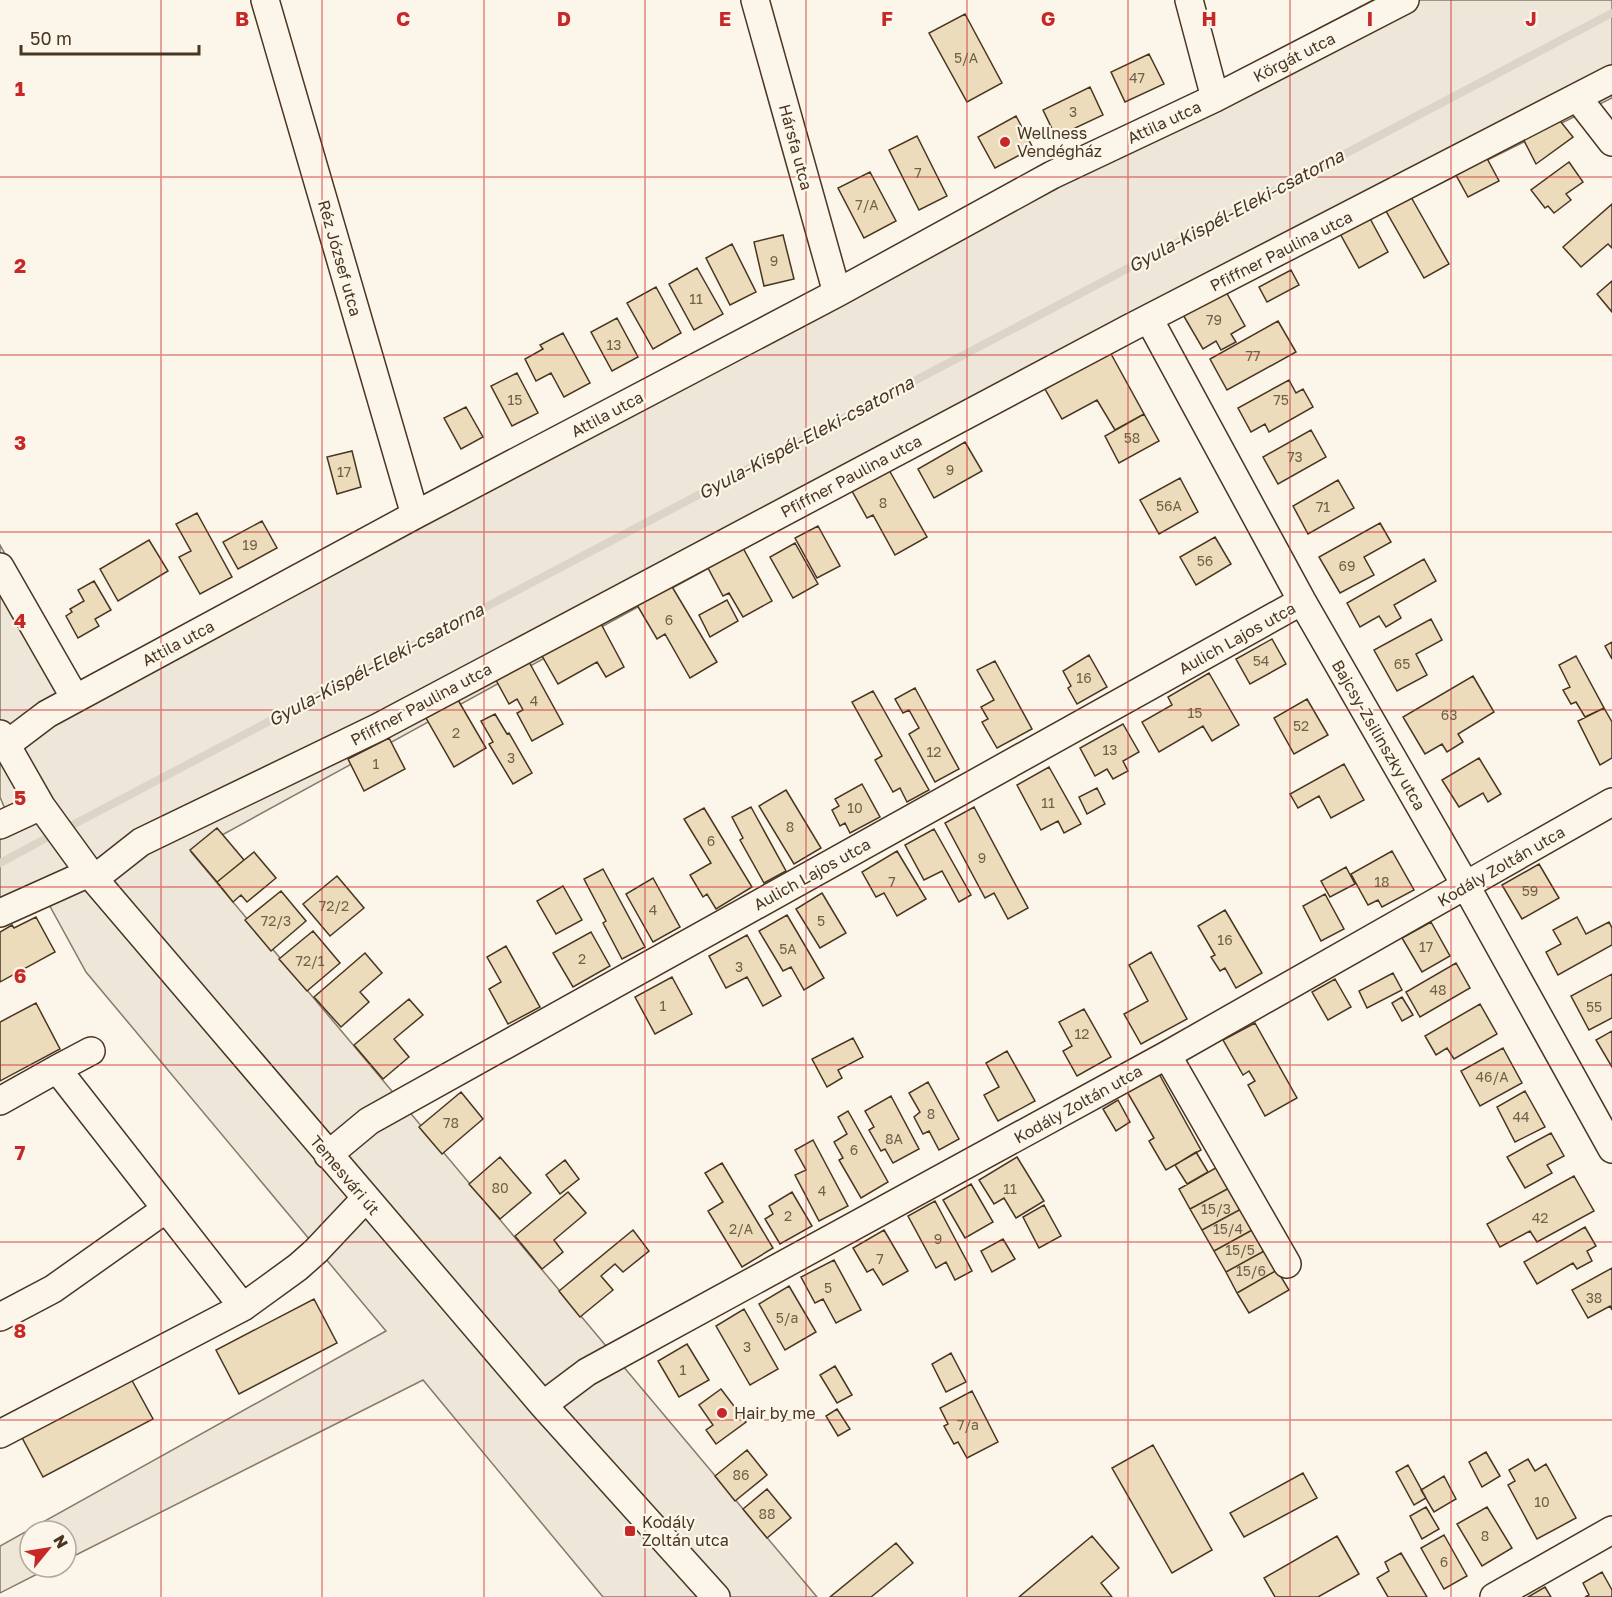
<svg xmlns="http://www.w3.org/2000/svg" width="1612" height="1597" font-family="'Golos Text',sans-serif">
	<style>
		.green { fill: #ede6d9; stroke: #887966; stroke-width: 1.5 }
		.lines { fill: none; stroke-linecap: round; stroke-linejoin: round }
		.stream { stroke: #dcd4c6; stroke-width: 8 }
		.building { fill: #ecdcbc; stroke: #4a3520; stroke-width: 1.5 }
		.minor-casing { stroke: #4a3520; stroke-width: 30 }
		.minor { stroke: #fbf6e9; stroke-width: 27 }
		.grid { fill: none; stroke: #c62828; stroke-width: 1.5; stroke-opacity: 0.55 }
		.poi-dot { fill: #c62828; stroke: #fbf6e9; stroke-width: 2 }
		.labels { text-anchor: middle; stroke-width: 4.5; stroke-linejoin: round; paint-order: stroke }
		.number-label { font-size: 14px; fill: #725f47 }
		.street-label { font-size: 16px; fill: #4a3520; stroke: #fbf6e9 }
		.poi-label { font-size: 16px; fill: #4a3520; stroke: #fbf6e9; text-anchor: start }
		.water-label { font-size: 18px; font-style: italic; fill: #4a3520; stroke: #fbf6e9 }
		.grid-label { font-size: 20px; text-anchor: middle; font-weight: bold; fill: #c62828; stroke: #fbf6e9; stroke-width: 4.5; stroke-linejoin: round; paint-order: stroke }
	</style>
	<rect width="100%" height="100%" fill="#fbf6e9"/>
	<path class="green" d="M1373 0H1612V98L1114 346 191 852 817 1597H603L423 1380 66 1560V1531H30V1567H51L0 1593V1546L386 1331 86 972 47 901 0 923V812L5 809 0 797V545L79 686 441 489Z"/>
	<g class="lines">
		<path class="stream" d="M65 829 1612 13
			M0 863 54 834"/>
	</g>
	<path class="building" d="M965 14 1002 83 967 102 929 33Z
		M1149 54 1164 84 1125 102 1111 72Z
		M1090 87 1103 115 1056 137 1043 110Z
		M1553 112 1573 137 1536 164 1519 131Z
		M1016 116 1033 148 995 168 978 137Z
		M917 136 947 196 919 210 889 150Z
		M1482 149 1499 181 1468 197 1451 166Z
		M1569 162 1583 182 1566 194 1571 200 1554 213 1548 206 1545 208 1531 190Z
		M870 172 896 221 864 238 838 188Z
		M1407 190 1449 264 1424 278 1382 204Z
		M1612 204V248L1608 244 1581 267 1563 247Z
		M1367 213 1388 252 1359 268 1338 230Z
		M783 235 794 279 764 286 754 242Z
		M732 244 756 292 730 305 706 258Z
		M697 268 723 314 694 330 669 284Z
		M1291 270 1299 285 1267 302 1259 287Z
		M1612 281V312L1597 294Z
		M656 287 681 333 653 349 627 303Z
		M1225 290 1245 326 1231 334 1236 342 1221 350 1216 341 1203 349 1182 313Z
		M617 318 638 357 612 371 591 332Z
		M1278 321 1296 352 1227 390 1210 359Z
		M563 333 590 383 564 397 551 373 536 381 525 359 543 349 540 345Z
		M1110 352 1144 414 1115 430 1097 400 1062 419 1045 389Z
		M517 373 538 413 512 426 491 386Z
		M1289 380 1296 393 1303 389 1313 407 1269 432 1265 424 1251 432 1238 408Z
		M466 407 483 437 461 449 444 418Z
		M1144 414 1159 441 1119 463 1105 436Z
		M1311 430 1326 457 1278 484 1263 457Z
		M965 442 982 471 934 498 918 469Z
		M352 451 361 487 337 494 327 457Z
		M889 470 927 537 895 555 873 515 867 518 852 491Z
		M1180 478 1198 512 1159 534 1140 500Z
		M1338 480 1354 508 1308 534 1293 506Z
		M197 513 232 577 200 594 179 557 191 551 176 524Z
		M262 521 277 548 238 569 223 542Z
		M1380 523 1391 542 1364 557 1374 575 1340 593 1319 557Z
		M818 526 840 566 817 578 795 538Z
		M1215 537 1231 564 1196 585 1180 557Z
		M149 540 168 571 118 601 100 569Z
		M795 543 818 584 793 598 770 557Z
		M743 548 772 601 743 617 729 593 723 596 708 568Z
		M1424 559 1436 581 1394 605 1401 618 1386 627 1379 616 1360 627 1347 603Z
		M94 581 111 610 95 619 99 626 78 638 66 616 72 612 70 609 84 601 78 590Z
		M671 585 717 662 690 678 665 634 657 639 637 605Z
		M727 600 738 621 710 637 699 615Z
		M1431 619 1442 640 1416 654 1427 675 1397 691 1374 650Z
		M600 622 624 667 606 677 597 662 558 684 541 654Z
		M1272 639 1286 664 1250 684 1236 659Z
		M1612 642V659L1605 646Z
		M1089 655 1107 687 1077 704 1068 688 1071 686 1063 671Z
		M1576 656 1604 708 1585 717 1576 702 1571 704 1563 690 1570 687 1559 665Z
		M995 661 1032 729 997 748 982 722 988 719 981 707 994 700 977 670Z
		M529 662 563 724 532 741 517 713 523 710 517 699 509 704 496 680Z
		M1209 673 1239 725 1212 741 1203 726 1159 752 1142 722 1172 705 1168 697Z
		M1473 676 1494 712 1458 734 1463 742 1447 752 1442 744 1425 754 1403 717Z
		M915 688 959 769 935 782 909 734 919 728 909 710 903 713 895 699Z
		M873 691 929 790 907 802 900 788 893 792 875 760 882 756 852 702Z
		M1307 699 1328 735 1294 754 1274 718Z
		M458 700 486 748 454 767 426 718Z
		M1604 708 1612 722V758L1600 765 1578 721Z
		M495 714 507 734 509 733 532 773 513 784 489 744 493 742 481 721Z
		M1123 724 1139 752 1123 761 1128 771 1113 779 1107 769 1095 776 1080 748Z
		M389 738 405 769 364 791 348 759Z
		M1479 758 1501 794 1488 802 1483 793 1459 807 1442 780Z
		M1344 764 1364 800 1331 818 1319 796 1298 808 1290 794Z
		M1049 767 1081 824 1064 833 1058 821 1041 830 1017 785Z
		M862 784 880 817 850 833 845 823 840 826 832 810 839 806 835 799Z
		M1097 788 1105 804 1087 814 1079 797Z
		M786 790 821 848 794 864 759 806Z
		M751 807 786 871 764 883 740 840 743 838 732 817Z
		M974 807 1028 908 1008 919 994 893 985 898 945 823Z
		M704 808 752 887 716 909 707 894 703 897 690 875 711 863 684 819Z
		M217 828 244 860 217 882 190 850Z
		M934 829 971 895 959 902 942 871 924 880 905 845Z
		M897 851 926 899 897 916 884 893 876 897 862 872Z
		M1392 851 1414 890 1382 907 1378 900 1368 905 1351 874Z
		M254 852 276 878 247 902 241 895 233 902 217 882Z
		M1539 864 1559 898 1522 919 1502 885Z
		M1346 867 1355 884 1330 897 1321 881Z
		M603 869 645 947 622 959 603 923 606 921 584 879Z
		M337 876 364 908 330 936 303 904Z
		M653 878 680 927 653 942 626 894Z
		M563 886 582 920 556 934 537 901Z
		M281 891 306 921 271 951 245 920Z
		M822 893 846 933 820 948 796 909Z
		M1325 894 1344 929 1321 941 1303 906Z
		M1225 910 1262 973 1236 988 1225 968 1220 971 1211 957 1215 955 1198 926Z
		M787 915 824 978 804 990 791 967 783 971 759 931Z
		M36 917 55 952 0 982V932L12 925 14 928Z
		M1577 917 1586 934 1609 922 1612 928V945L1558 975 1546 952 1561 944 1553 930Z
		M1431 922 1450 956 1422 972 1402 938Z
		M313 931 340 963 307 991 279 959Z
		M591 932 610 966 573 987 553 953Z
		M747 935 781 996 763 1006 747 977 726 988 709 956Z
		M506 946 540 1007 508 1024 489 989 501 982 487 957Z
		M1151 952 1187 1019 1141 1044 1124 1014 1148 1001 1129 965Z
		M365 953 382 973 360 992 369 1002 341 1027 314 997Z
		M1456 963 1470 988 1420 1017 1406 992Z
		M1393 973 1402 990 1367 1008 1359 991Z
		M1612 974V1018L1589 1030 1571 996Z
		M672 977 692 1014 655 1034 635 997Z
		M1335 979 1351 1007 1328 1020 1312 992Z
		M1402 997 1413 1015 1402 1021 1392 1003Z
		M409 999 423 1015 394 1039 409 1057 383 1079 354 1045Z
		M36 1003 60 1049 0 1081V1022Z
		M1480 1004 1497 1034 1454 1059 1447 1048 1436 1055 1425 1036Z
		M1084 1009 1111 1057 1077 1076 1063 1051 1072 1046 1059 1022Z
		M1255 1023 1297 1098 1265 1116 1248 1085 1255 1081 1249 1071 1243 1075 1223 1040Z
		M1612 1031V1067L1596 1040Z
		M853 1038 863 1057 838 1070 842 1078 827 1087 812 1059Z
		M1503 1048 1522 1083 1480 1106 1461 1071Z
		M1007 1051 1035 1101 998 1121 984 1095 999 1087 986 1063Z
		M1158 1072 1201 1150 1166 1170 1149 1141 1154 1138 1126 1090Z
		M928 1082 959 1139 939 1150 929 1131 923 1134 914 1117 920 1112 909 1093Z
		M1525 1091 1545 1127 1515 1142 1497 1107Z
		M461 1092 483 1119 442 1154 419 1127Z
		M891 1096 919 1149 893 1163 885 1149 881 1151 869 1130 874 1127 865 1111Z
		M1118 1100 1130 1122 1116 1131 1103 1109Z
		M848 1111 888 1182 861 1198 839 1160 843 1158 834 1142 847 1134 838 1117Z
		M1551 1133 1564 1156 1547 1165 1552 1173 1525 1188 1507 1157Z
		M813 1140 848 1206 819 1221 795 1175 806 1170 795 1150Z
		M1196 1152 1208 1172 1187 1184 1175 1165Z
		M500 1157 531 1193 500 1219 469 1184Z
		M1017 1157 1044 1201 1016 1218 1004 1198 994 1204 979 1180Z
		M565 1160 579 1179 560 1194 546 1175Z
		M722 1163 773 1248 742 1267 708 1211 723 1202 705 1173Z
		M1219 1166 1231 1187 1190 1209 1179 1189Z
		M1574 1176 1594 1211 1537 1242 1530 1231 1500 1247 1487 1224Z
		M971 1184 993 1222 965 1238 943 1200Z
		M1231 1187 1243 1208 1202 1230 1190 1209Z
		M568 1192 586 1213 554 1240 563 1252 542 1269 515 1236Z
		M792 1192 812 1226 780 1244 765 1219 773 1214 769 1206Z
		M935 1201 972 1271 955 1280 946 1262 936 1268 908 1216Z
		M1044 1205 1061 1236 1039 1248 1023 1217Z
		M1243 1208 1254 1229 1214 1251 1202 1230Z
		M1585 1227 1596 1246 1587 1251 1592 1261 1577 1269 1573 1263 1537 1284 1524 1262Z
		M1254 1229 1266 1250 1226 1272 1214 1251Z
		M633 1230 649 1251 623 1272 615 1264 601 1276 613 1290 580 1317 559 1291Z
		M884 1230 908 1271 883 1285 873 1269 867 1272 853 1248Z
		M1003 1239 1015 1259 992 1272 981 1251Z
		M1266 1250 1277 1270 1237 1293 1226 1272Z
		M834 1260 861 1310 836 1323 823 1299 815 1303 801 1277Z
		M1612 1268V1310L1610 1306 1588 1318 1572 1290Z
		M1277 1270 1289 1290 1249 1313 1237 1293Z
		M789 1286 816 1332 785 1350 759 1304Z
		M314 1299 337 1343 239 1394 216 1350Z
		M744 1309 778 1369 750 1385 716 1326Z
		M687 1344 709 1380 679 1397 658 1361Z
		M951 1353 966 1382 946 1392 932 1364Z
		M835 1366 852 1395 837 1403 820 1375Z
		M129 1375 153 1419 43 1477 19 1432Z
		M721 1389 746 1422 716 1444 706 1430 713 1425 699 1405Z
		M972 1391 998 1442 967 1458 958 1442 954 1444 944 1426 948 1424 940 1408Z
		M837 1409 850 1429 838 1436 826 1416Z
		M1153 1445 1212 1550 1172 1573 1112 1468Z
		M747 1450 767 1475 735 1501 715 1476Z
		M1486 1452 1500 1476 1482 1487 1469 1462Z
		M1528 1459 1535 1471 1546 1464 1576 1518 1537 1539 1508 1485 1515 1481 1509 1470Z
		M1408 1465 1426 1498 1414 1505 1396 1472Z
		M1303 1473 1317 1498 1244 1537 1230 1513Z
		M1444 1476 1456 1499 1434 1512 1421 1490Z
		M767 1489 791 1518 767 1538 743 1509Z
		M1426 1507 1439 1529 1422 1539 1410 1516Z
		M1487 1507 1512 1548 1482 1566 1457 1524Z
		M1444 1535 1467 1576 1444 1589 1421 1548Z
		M1092 1536 1119 1568 1101 1583 1112 1597H1019Z
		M1337 1536 1359 1574 1318 1597H1275L1264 1578Z
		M896 1543 913 1563 871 1597H830Z
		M1401 1553 1427 1597H1388L1377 1578 1389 1571 1385 1562Z
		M1602 1572 1612 1590V1597H1585L1589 1595 1583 1583Z
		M1545 1587 1551 1597H1528Z"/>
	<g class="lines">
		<defs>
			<path id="minor" d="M265 0 415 515
				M755 0 837 293
				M1189 0 1215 98
				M1577 97 1612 142
				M1149 319 1302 601 1466 886 1612 1149
				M0 567 75 698
				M0 734 41 806 94 879 543 1405 716 1597
				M0 740 6 745 47 714 415 515 837 293 1052 175 1215 98 1405 0
				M0 825 41 806
				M94 879 141 842 379 727 1128 329 1612 79
				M0 913 89 873
				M1167 1055 1287 1264
				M57 1069 91 1051
				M0 1101 57 1069 243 1307
				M328 1155 369 1121 1302 601
				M0 1317 53 1289 166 1209
				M543 1405 587 1372 1167 1055 1612 802
				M0 1434 243 1307 298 1267 316 1251 365 1199
				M1494 1597 1612 1530"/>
		</defs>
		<use href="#minor" class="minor-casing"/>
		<use href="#minor" class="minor"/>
	</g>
	<path class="grid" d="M161 0V1597M322 0V1597M484 0V1597M645 0V1597M806 0V1597M967 0V1597M1128 0V1597M1290 0V1597M1451 0V1597M0 177H1612M0 355H1612M0 532H1612M0 710H1612M0 887H1612M0 1065H1612M0 1242H1612M0 1420H1612"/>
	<g class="poi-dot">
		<circle cx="1005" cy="142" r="6"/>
		<circle cx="722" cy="1413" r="6"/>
		<rect x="624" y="1525" width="12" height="12" rx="3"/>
	</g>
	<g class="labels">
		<g class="number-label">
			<text x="966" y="63">5/A</text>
			<text x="1137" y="83">47</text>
			<text x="1073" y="117">3</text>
			<text x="918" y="178">7</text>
			<text x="867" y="210">7/A</text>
			<text x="774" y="266">9</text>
			<text x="696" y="304">11</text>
			<text x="1214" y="325">79</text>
			<text x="614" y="350">13</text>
			<text x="1253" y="361">77</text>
			<text x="515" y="405">15</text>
			<text x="1281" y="405">75</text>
			<text x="1132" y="443">58</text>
			<text x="1295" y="462">73</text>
			<text x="950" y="475">9</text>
			<text x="344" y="477">17</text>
			<text x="883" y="508">8</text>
			<text x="1169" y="511">56A</text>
			<text x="1323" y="512">71</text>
			<text x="250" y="550">19</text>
			<text x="1205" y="566">56</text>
			<text x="1347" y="571">69</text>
			<text x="669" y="625">6</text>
			<text x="1261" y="666">54</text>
			<text x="1402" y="669">65</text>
			<text x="1084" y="683">16</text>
			<text x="534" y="706">4</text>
			<text x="1195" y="718">15</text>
			<text x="1449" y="720">63</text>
			<text x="1301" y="731">52</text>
			<text x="456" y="738">2</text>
			<text x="1110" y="755">13</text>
			<text x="934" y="757">12</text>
			<text x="511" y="763">3</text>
			<text x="376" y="769">1</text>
			<text x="1048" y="808">11</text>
			<text x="855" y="813">10</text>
			<text x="790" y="832">8</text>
			<text x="711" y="846">6</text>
			<text x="982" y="863">9</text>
			<text x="892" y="887">7</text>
			<text x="1382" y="887">18</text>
			<text x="1530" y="896">59</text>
			<text x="334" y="911">72/2</text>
			<text x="653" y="915">4</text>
			<text x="276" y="926">72/3</text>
			<text x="821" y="926">5</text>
			<text x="1225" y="945">16</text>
			<text x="1426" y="952">17</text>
			<text x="788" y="954">5A</text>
			<text x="582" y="964">2</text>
			<text x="310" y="966">72/1</text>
			<text x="739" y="972">3</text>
			<text x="1438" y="995">48</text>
			<text x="663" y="1011">1</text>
			<text x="1594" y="1012">55</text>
			<text x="1082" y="1039">12</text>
			<text x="1492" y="1082">46/A</text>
			<text x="931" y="1119">8</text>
			<text x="1521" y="1122">44</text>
			<text x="451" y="1128">78</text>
			<text x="894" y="1144">8A</text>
			<text x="854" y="1155">6</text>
			<text x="500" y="1193">80</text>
			<text x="1010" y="1194">11</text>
			<text x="822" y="1196">4</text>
			<text x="1216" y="1214">15/3</text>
			<text x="788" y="1221">2</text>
			<text x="1540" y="1223">42</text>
			<text x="741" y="1234">2/A</text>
			<text x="1228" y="1234">15/4</text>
			<text x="938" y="1244">9</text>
			<text x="1240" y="1255">15/5</text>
			<text x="880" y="1264">7</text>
			<text x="1251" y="1276">15/6</text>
			<text x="828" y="1293">5</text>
			<text x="1594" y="1303">38</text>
			<text x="787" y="1323">5/a</text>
			<text x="747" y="1352">3</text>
			<text x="683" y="1375">1</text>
			<text x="968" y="1430">7/a</text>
			<text x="741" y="1480">86</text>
			<text x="1542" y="1507">10</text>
			<text x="767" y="1519">88</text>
			<text x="1485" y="1541">8</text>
			<text x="1444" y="1567">6</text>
		</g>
		<g class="street-label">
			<text transform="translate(1294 57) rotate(-27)" y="6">Körgát utca</text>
			<text transform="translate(1164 122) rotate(-25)" y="6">Attila utca</text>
			<text transform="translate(796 147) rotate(75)" y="6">Hársfa utca</text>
			<text transform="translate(1281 251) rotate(-27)" y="6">Pfiffner Paulina utca</text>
			<text transform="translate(340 258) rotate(74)" y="6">Réz József utca</text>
			<text transform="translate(607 414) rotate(-28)" y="6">Attila utca</text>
			<text transform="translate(851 476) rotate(-28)" y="6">Pfiffner Paulina utca</text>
			<text transform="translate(1237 638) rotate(-29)" y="6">Aulich Lajos utca</text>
			<text transform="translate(178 643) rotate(-28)" y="6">Attila utca</text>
			<text transform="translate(421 704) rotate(-28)" y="6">Pfiffner Paulina utca</text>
			<text transform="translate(1379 735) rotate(60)" y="6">Bajcsy-Zsilinszky utca</text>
			<text transform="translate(1501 866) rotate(-30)" y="6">Kodály Zoltán utca</text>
			<text transform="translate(812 874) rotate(-29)" y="6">Aulich Lajos utca</text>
			<text transform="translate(1078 1104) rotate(-29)" y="6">Kodály Zoltán utca</text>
			<text transform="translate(345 1175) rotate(50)" y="6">Temesvári út</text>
		</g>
		<g class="poi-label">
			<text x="1017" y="139">Wellness<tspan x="1017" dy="18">Vendégház</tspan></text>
			<text x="734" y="1419">Hair by me</text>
			<text x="642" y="1528">Kodály<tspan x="642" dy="18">Zoltán utca</tspan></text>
		</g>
		<g class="water-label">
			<text transform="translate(1236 211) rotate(-28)" y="6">Gyula-Kispél-Eleki-csatorna</text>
			<text transform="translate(806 438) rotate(-28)" y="6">Gyula-Kispél-Eleki-csatorna</text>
			<text transform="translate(376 665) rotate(-28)" y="6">Gyula-Kispél-Eleki-csatorna</text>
		</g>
	</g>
	<g class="grid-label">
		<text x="242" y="26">B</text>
		<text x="403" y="26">C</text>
		<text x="564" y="26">D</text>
		<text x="725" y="26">E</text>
		<text x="887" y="26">F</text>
		<text x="1048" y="26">G</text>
		<text x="1209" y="26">H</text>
		<text x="1370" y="26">I</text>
		<text x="1531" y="26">J</text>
		<text x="20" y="96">1</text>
		<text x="20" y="273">2</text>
		<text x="20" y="450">3</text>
		<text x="20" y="628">4</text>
		<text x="20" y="805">5</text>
		<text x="20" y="983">6</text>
		<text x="20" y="1160">7</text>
		<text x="20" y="1338">8</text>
	</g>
	<g transform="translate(48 1549) rotate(60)"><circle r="28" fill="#fbf6e9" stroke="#b4a999" stroke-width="1.5"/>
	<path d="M0-4.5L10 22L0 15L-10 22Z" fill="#c62828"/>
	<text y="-9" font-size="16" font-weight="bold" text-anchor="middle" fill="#4a3520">N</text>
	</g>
	<path d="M21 45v9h178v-9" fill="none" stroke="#4a3520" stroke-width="3"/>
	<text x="30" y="45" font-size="18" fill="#4a3520" stroke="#fbf6e9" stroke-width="4.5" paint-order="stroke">50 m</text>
</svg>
